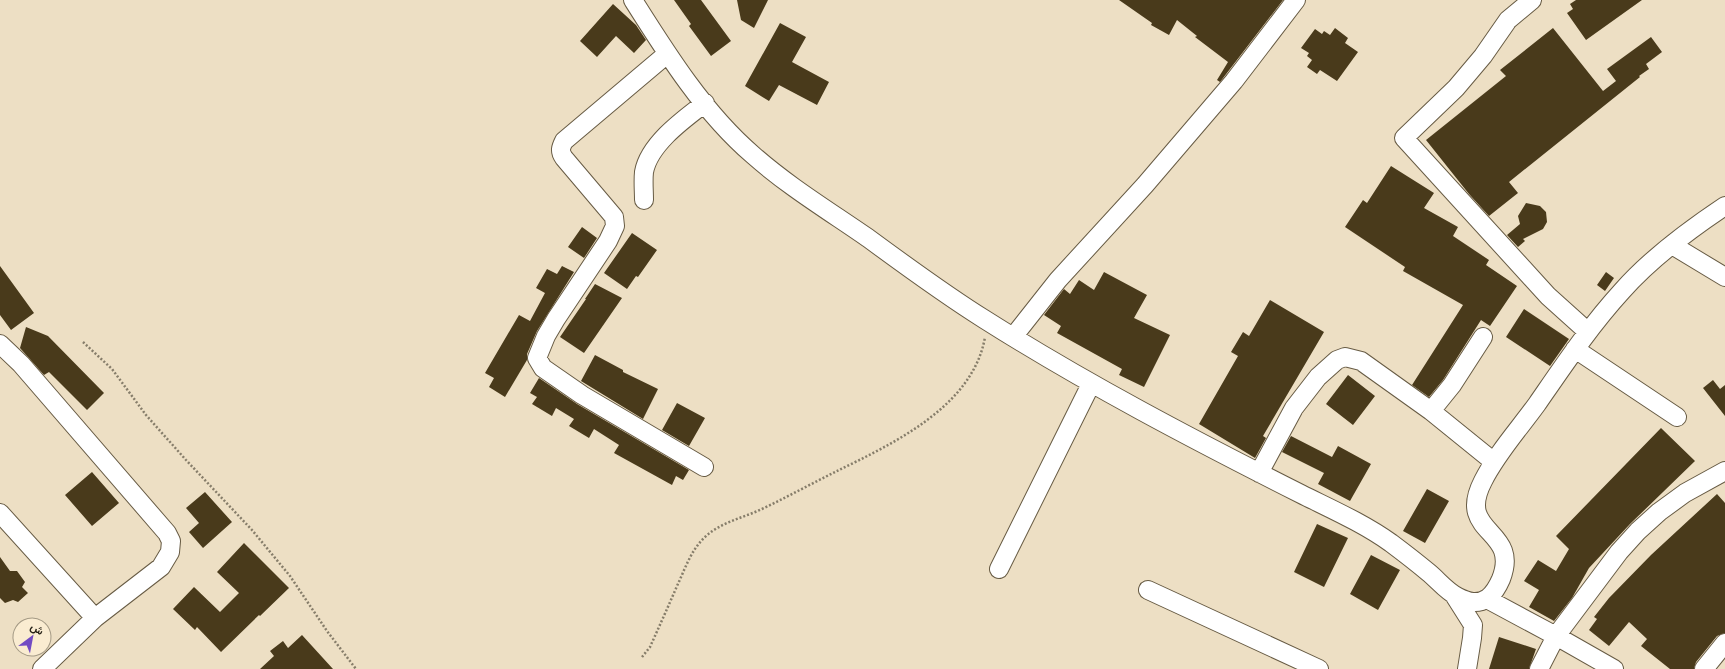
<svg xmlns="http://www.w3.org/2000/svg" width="1725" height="669" font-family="'Libre Baskerville',Vazirmatn,serif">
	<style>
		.building { fill: #493a1b }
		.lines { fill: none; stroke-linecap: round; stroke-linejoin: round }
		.minor-casing { stroke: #675b44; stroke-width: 20 }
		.path { stroke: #867d6a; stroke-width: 2.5; stroke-dasharray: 2 2; stroke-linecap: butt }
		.minor { stroke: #fff; stroke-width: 18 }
	</style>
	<rect width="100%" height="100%" fill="#eddfc4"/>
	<path class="building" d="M674 0H701L731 41 711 56 689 26 691 24Z
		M737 0H768L754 28 741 20Z
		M1119 0H1283L1220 82 1217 80 1228 62 1195 37 1197 36 1177 20 1169 35 1151 25 1152 23Z
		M1576 0H1642L1586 40 1567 13 1573 9 1570 4Z
		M613 4 636 25 646 40 634 53 616 36 597 57 580 41Z
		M780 23 806 37 792 62 829 82 817 105 779 85 769 101 745 86Z
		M1335 28 1348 38 1345 43 1358 52 1337 81 1320 70 1317 74 1307 67 1312 60 1307 56 1309 53 1301 48 1315 29 1322 34 1324 31 1330 35Z
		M1553 28 1603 91 1616 81 1607 69 1651 37 1662 52 1646 64 1649 69 1639 76 1640 77 1509 182 1518 193 1489 216 1469 194 1426 140 1506 76 1500 70Z
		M1391 166 1434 193 1424 208 1458 227 1453 236 1489 260 1486 265 1517 286 1490 326 1481 320 1443 380 1429 397 1412 385 1463 305 1403 271 1405 267 1345 227 1363 200 1367 203Z
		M1526 203 1540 206 1546 212 1547 222 1543 229 1523 239 1525 241 1518 247 1507 235 1520 224 1518 216Z
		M582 227 597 238 584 258 568 247Z
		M632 233 657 250 638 277 636 276 627 289 604 273Z
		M0 266 34 313 11 330 0 315Z
		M562 266 574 272 537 331 527 354V360L505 397 489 387 494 378 485 373 519 315 530 321 545 293 536 288 547 269 557 274Z
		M1104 272 1147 295 1134 318 1170 335 1144 387 1119 375 1122 369 1057 333 1061 326 1044 315 1064 289 1070 294 1079 280 1094 290Z
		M1606 272 1614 278 1605 291 1597 285Z
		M595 284 622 298 584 353 560 337 586 299H585Z
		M1270 300 1324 332 1263 436 1266 438 1255 458 1199 424 1238 356 1231 352 1243 332 1249 336Z
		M1524 309 1569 339 1550 366 1506 337Z
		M26 327 48 336 104 393 87 410 49 372 44 375 20 348Z
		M595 355 623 370V372L658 389 643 419 581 381Z
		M1348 375 1375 396 1353 425 1326 404Z
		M539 378 577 404 689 470 683 480 676 476 672 485 614 453 619 445 594 429 589 438 569 426 574 419 556 408 552 416 532 404 537 397 530 393Z
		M1713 380 1720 389 1725 385V416L1703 388Z
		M677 403 705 418 689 446 662 430Z
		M1661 428 1695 461 1630 524 1589 568 1572 598 1554 621 1529 607 1539 590 1524 581 1538 560 1556 571 1569 549 1556 536Z
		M1291 436 1332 457 1338 446 1371 464 1350 501 1318 484 1324 473 1282 452Z
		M92 472 119 503 92 526 65 495Z
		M1427 489 1449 501 1425 543 1403 531Z
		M205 492 232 522 203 548 189 532 199 523 186 508Z
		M1717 494 1725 503V633L1717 636 1696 662 1694 669H1670L1641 646 1647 639 1629 622 1609 646 1589 630 1597 619 1594 617 1609 598 1651 555Z
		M1317 524 1348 538 1324 587 1294 572Z
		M244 543 289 588 260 616 259 615 221 652 197 627 195 630 173 609 194 587 220 612 239 593 217 572Z
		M1371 555 1400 570 1378 610 1350 594Z
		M0 557 10 571H17L25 582 22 587 28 593 18 602 13 600 5 603 0 598Z
		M302 635 333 669H260L274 656 270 651 283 641 288 648Z
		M1499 637 1536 649 1529 669H1489Z"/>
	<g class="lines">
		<defs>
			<path id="minor" d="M633 0C667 54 704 113 753 155 788 186 829 211 868 238 906 266 944 294 984 319 1085 383 1194 440 1301 494 1331 509 1363 523 1391 543 1403 552 1416 562 1428 572 1438 580 1446 591 1458 597 1468 602 1477 605 1488 598 1494 593 1498 586 1501 579 1521 528 1455 535 1483 481 1497 453 1519 429 1537 404 1564 365 1590 326 1622 291 1651 258 1689 230 1725 206
				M1532 0 1508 20 1483 56 1456 88 1404 138 1548 296 1588 332
				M667 54 564 141C561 147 559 151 564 158L614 217 615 226 608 241 556 319 546 336 537 358 543 368 582 395 704 467
				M644 200C644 191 643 181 644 172 649 144 684 119 705 103
				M1672 245 1725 277
				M1013 337 1058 280 1145 185 1234 81 1296 0
				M0 344 21 364 167 533 171 541 170 552 161 567 95 618 42 669
				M1575 349 1677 417
				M1431 411 1452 385 1483 337
				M1259 473 1294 408 1318 377 1337 360 1345 357 1361 361 1431 411 1494 462
				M0 513 95 618
				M999 569 1091 384
				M1148 590 1319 669
				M1454 595 1473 625 1472 638 1467 669
				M1487 599 1556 636 1614 669
				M1539 669 1556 636 1619 552 1638 531 1659 512 1685 493 1725 471
				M1704 669 1725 643"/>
		</defs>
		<use href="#minor" class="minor-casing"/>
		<path class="path" d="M83 342 112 369 146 415 186 460 252 530 290 576 327 631 356 669
			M642 657 650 647C659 627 668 607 677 586 685 569 691 550 705 537 721 522 743 518 762 509 787 497 811 484 835 472 892 444 973 407 985 337"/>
		<use href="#minor" class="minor"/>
	</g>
	<g transform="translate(32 637) rotate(32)"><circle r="19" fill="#faecd1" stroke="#a49a85"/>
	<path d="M0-3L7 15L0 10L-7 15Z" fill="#724bc3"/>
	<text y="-6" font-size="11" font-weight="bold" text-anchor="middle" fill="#231e14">ش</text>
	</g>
</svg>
